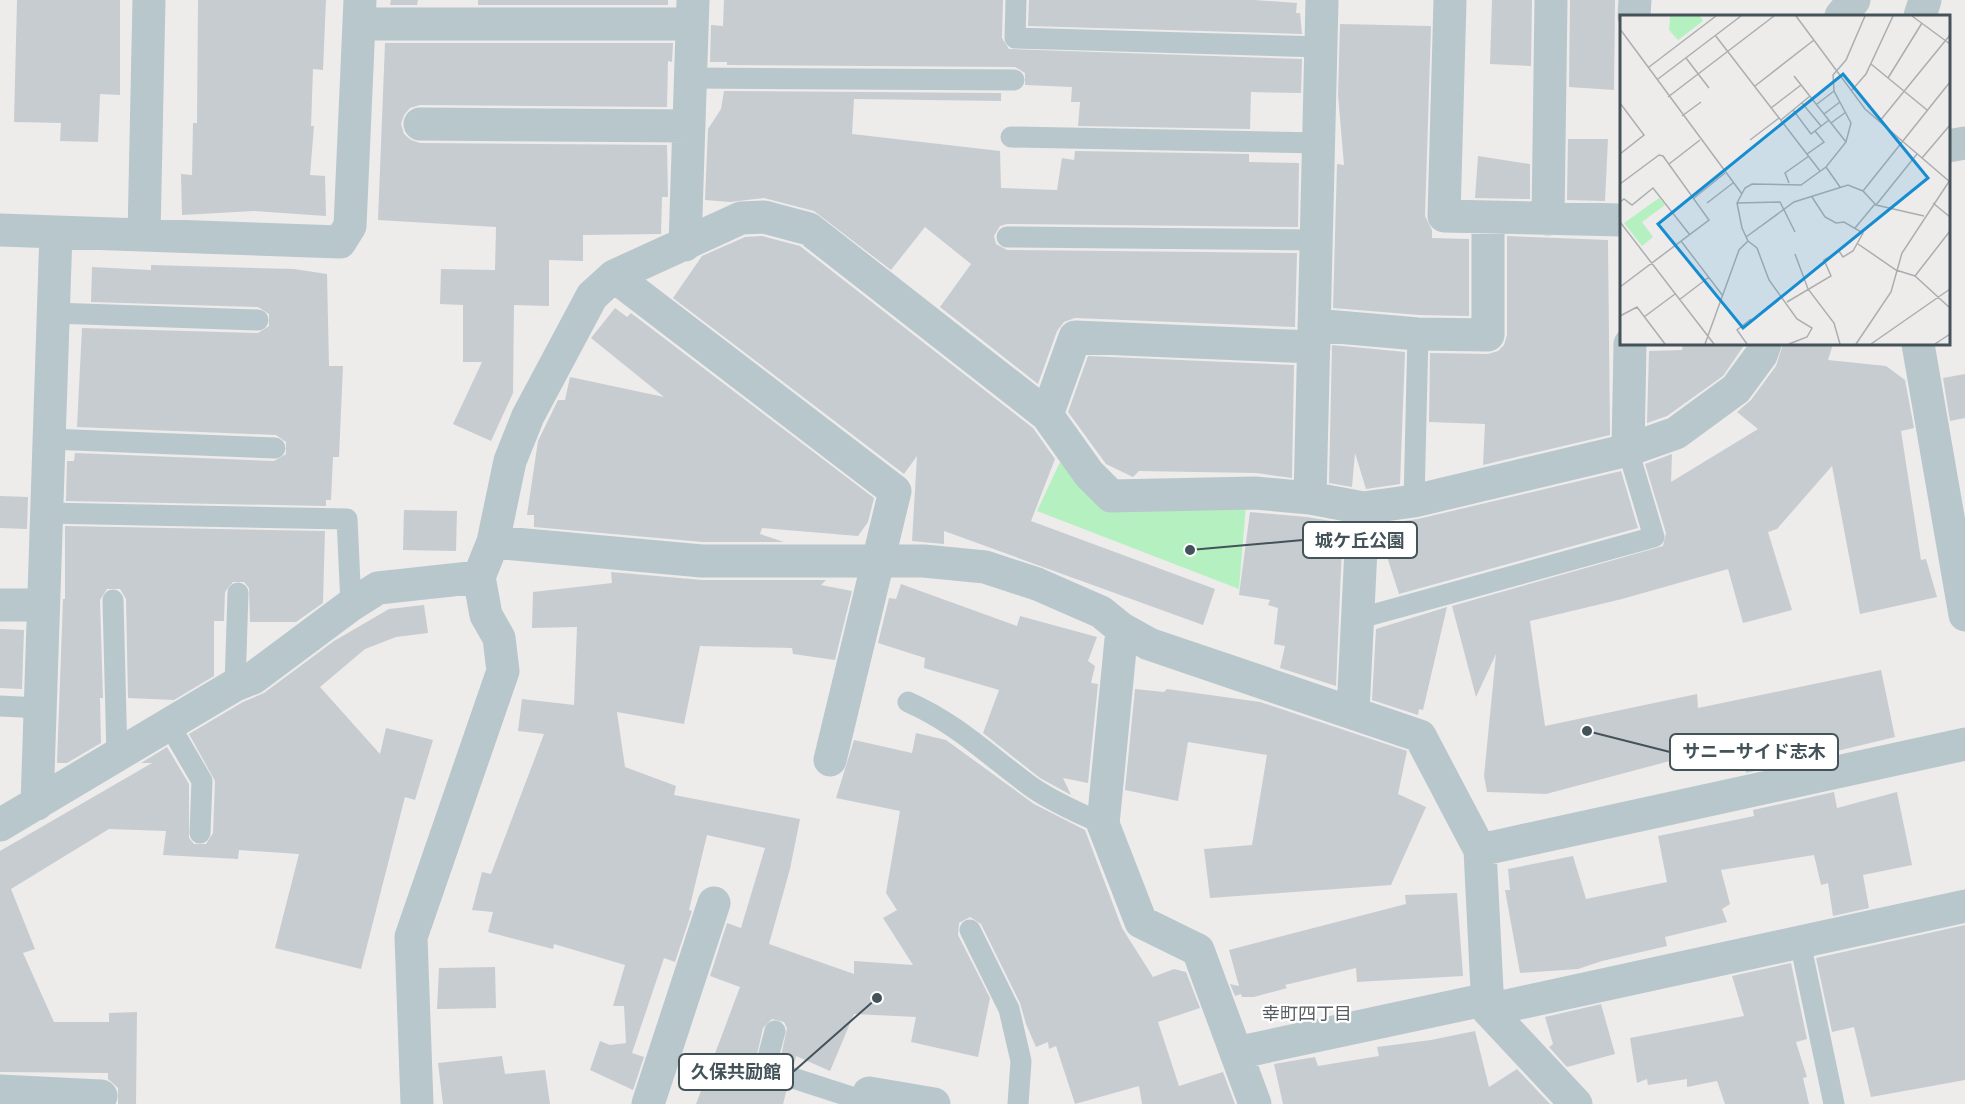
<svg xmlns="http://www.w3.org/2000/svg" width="1965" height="1104" font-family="'Asap Condensed','Noto Sans JP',sans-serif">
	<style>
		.green { fill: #b5f1c0 }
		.building { fill: #c7ccd1 }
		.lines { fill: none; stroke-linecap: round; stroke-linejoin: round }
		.lane { stroke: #b8c7cc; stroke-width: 21 }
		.street { stroke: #b8c7cc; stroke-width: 33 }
		.labels { text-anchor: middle; stroke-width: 4.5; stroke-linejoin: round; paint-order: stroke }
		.neighbourhood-label { font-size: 18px; fill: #585d61; stroke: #fff }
		.inset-road { fill: none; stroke: #aaaeb1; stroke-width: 1.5 }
		.view { fill: #168cd1; fill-opacity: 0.15; stroke: #168cd1; stroke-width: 3 }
		.inset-edge { fill: none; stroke: #435359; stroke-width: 3 }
		.leader { fill: none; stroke: #435359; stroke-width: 2 }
		.callout-dot { fill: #435359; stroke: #fff; stroke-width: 2 }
		.callout { fill: #fff; stroke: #435359; stroke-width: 2 }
		.callout-label { font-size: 18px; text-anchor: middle; font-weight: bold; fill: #435359 }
	</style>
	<rect width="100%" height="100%" fill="#eeebeb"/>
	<path class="green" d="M1060 462 1080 479 1246 505 1239 589 1037 511Z"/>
	<path class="building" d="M17 0H120V95L100 94 98 142 60 141 61 123 14 122Z
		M198 0H326L323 70 313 69 311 126H314L310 175 325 176 326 216 254 211 182 215 181 174 192 175 193 123H197Z
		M391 0H418L417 5H390Z
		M478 0H668V5H478Z
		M724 0H1003L1002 38 1009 49 1302 59 1301 93 1251 92 1250 129 1078 126 1080 102H1071L1072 87 1025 85V73L1015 67 727 65V62H710L711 25 723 26Z
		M1029 0H1254L1297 3 1296 13H1300L1302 34 1028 26Z
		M1492 0H1532L1531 66 1490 64Z
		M1570 0H1615L1614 90 1569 87Z
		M1340 24 1431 26 1425 216 1432 230V238L1469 239V316L1419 315 1333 308 1337 164 1344 165 1338 95Z
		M385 43H673L672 62 668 61 667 107 420 105 410 108 404 115 401 124 404 134 411 140 420 143 667 145 668 197H662L661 234 583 235V261L549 260V306L514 305 513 393 491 441 453 424 482 362H463V305L440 304 441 269 495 270 496 227 378 220Z
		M724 91 1001 93V101L854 99 852 134 1000 151 1001 188 1057 190 1062 158 1074 160 1075 151 1249 154V162L1299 163 1298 227 1007 224 1000 226 994 236 996 244 1007 250 1297 253 1295 327 1075 318 1064 322 1057 331 1038 384 940 307 971 264 925 227 891 270 814 211 764 198 730 202 705 200 708 129 721 109Z
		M1568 139H1608L1605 201 1567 200Z
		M1478 156 1530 164V199L1475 198Z
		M762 236 800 246 1033 428 1055 459 1031 521 1215 589 1203 625 944 531V544L912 541 917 456 904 474 673 298 702 256 745 237Z
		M1507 236 1608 240 1610 435 1483 465 1485 424 1429 422 1430 353 1488 354 1498 351 1504 345 1507 335Z
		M151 265 294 269 327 274 329 366H343L339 457H333L331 500H326V506L66 501 67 461H74L75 453 274 461 286 454V442L276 435 77 427 82 328 258 333 269 326V314L258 307 91 302 92 267 151 270Z
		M615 308 627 317 631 313 874 498 868 522 858 536 762 528 760 534 784 542H703L534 527V515H527L538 441 558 400H565L570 377 664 397 591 338Z
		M1683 344H1745L1723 376 1667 416 1647 423 1649 351 1682 350Z
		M1783 344H1833L1828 360 1886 366 1905 380 1914 428 1901 431 1921 560 1926 559 1937 597 1860 614 1832 466 1777 529 1768 532 1792 610 1743 623 1728 569 1622 599 1530 621 1545 726 1697 694 1698 708 1881 670 1895 737 1746 773 1741 742 1546 794 1487 792 1484 776 1496 654 1476 697 1452 606 1663 546 1666 533 1645 464 1672 454 1671 482 1758 429 1737 412 1751 400 1776 366Z
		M1332 345 1405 352 1400 484 1366 489 1355 453 1352 487 1329 483Z
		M1088 356 1294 365 1292 478 1256 473 1139 471 1133 477 1106 464 1068 412Z
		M1965 374V418L1950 421 1943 378Z
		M1621 471 1638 528 1399 594 1380 535 1381 524 1418 519Z
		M0 496 28 497 27 529 0 528Z
		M404 510 457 511 456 551 403 550Z
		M1250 512 1307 517 1343 523 1336 686 1280 668 1285 646 1274 644 1278 608 1268 605 1270 600 1239 595Z
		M65 526 325 531 323 603 296 622H250L249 588 244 582H233L225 592 224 621H214V676L174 700 128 698 126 599 120 589H107L100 600 103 698H100L101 743 67 763H57L63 599H65Z
		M611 572 702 580H826L821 585 852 591 835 660 793 654 792 648 700 646 684 724 617 712 625 767 676 786 674 795 800 819 790 869 769 944 854 974V961L913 965 883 918 897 910 886 893 900 811 836 798 854 740 912 753 916 733 946 740 1034 804 1085 830 1122 928 1153 977 1174 969 1186 972 1200 1008 1158 1022 1179 1086 1223 1072 1235 1104H1142L1139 1086 1075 1104 1056 1046 1049 1049 1048 1042 1036 1047 1026 1024 1020 1003 981 924 970 917 959 923 958 935 990 998 978 1057 911 1042 916 1017 854 1014 830 1071 796 1056 794 1065 780 1061 787 1028 784 1022 772 1019 763 1028 753 1072 761 1081 787 1089 783 1104H696L740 987 710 976 727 923 741 928 765 848 707 835 689 910 692 911 675 962 664 958 632 1053 644 1057 633 1090 590 1070 600 1041 610 1045 626 1043 624 1006H613L625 965 554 944 553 949 488 932 493 912 472 910 482 872 491 874 544 734 518 731 522 699 574 705 577 627 532 628 533 592 612 583Z
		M901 584 1017 626 1020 616 1097 637 1088 661 1095 666 1091 683 1098 684 1088 783 1063 778 1071 795 1040 778 983 733 999 690 924 668 925 658 878 643 889 598 896 599Z
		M424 605 428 633 396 637 365 649 320 687 380 754 386 728 433 740 415 800 405 797 361 969 275 948 299 854 239 850 238 859 163 855 166 831 109 829 11 889 35 949 23 953 54 1022H109V1013L137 1012 136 1104H118V1088L108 1079V1073L0 1072V851L152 763H141L167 747 189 784V838L194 844H206L213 833 215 781 189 734 243 702 264 693 334 641 389 609Z
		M1447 607 1423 710 1419 709 1418 715 1372 700 1376 629Z
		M0 629 24 630 22 689 0 688Z
		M1135 689 1164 692 1167 689 1260 702 1407 751 1398 794 1426 807 1391 885 1210 898 1204 849 1252 845 1267 755 1188 742 1178 801 1125 790Z
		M1834 792 1837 808 1897 792 1912 865 1863 875 1869 908 1833 916 1828 883 1821 885 1814 855 1721 870 1730 904 1722 909 1727 922 1665 937 1667 946 1602 961 1578 969 1520 973 1505 890H1510L1508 869 1573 856 1586 899 1667 882 1658 836 1754 816 1753 810Z
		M1457 893 1463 976 1357 982 1356 968 1285 985 1287 988 1254 997H1242L1241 994 1235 996 1230 984 1239 986 1229 950 1406 904 1405 895Z
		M1965 925V1080L1871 1097 1854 1027 1832 1032 1816 958Z
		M1791 963 1807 1039 1796 1042 1807 1077 1803 1078 1809 1104H1725L1717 1081 1687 1087V1079L1648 1085 1647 1079 1637 1083 1630 1038 1744 1016 1732 976Z
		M495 967 496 1008 437 1009 439 968Z
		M1601 1004 1615 1054 1567 1067 1549 1047 1553 1044 1545 1017Z
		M1475 1031 1489 1087 1517 1069 1550 1104H1283L1274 1064 1315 1057 1318 1066 1379 1056 1377 1047 1431 1040Z
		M502 1056 505 1074 545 1070 550 1104H443L438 1063Z"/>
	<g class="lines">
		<path class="lane" d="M1016 0 1015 38 1321 47
			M691 78 1014 80
			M1011 137 1319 143
			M1007 237 1316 240
			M53 313 258 320
			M49 439 275 448
			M1414 501 1418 334
			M46 513 347 519 351 605
			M113 600 117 757
			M1357 619 1654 537 1628 450
			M235 685 238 593
			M908 702C958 724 990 757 1033 788 1055 803 1079 813 1103 824
			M0 706 40 708
			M170 726 202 781 200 833
			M970 930 1009 1009 1021 1061 1018 1104
			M1800 942 1834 1104
			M775 1031 765 1069 867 1102"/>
		<path class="street" d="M1450 0 1444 216 1622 220
			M1634 16 1635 0
			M1841 16 1854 0
			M1920 16 1925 0
			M360 24H692
			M420 124 689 126
			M1948 146 1965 143
			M1548 219 1551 0
			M0 230 340 242 350 226 360 0
			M144 235 149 0
			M685 245 693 0
			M614 276 895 491 830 760
			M1314 325 1418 334 1488 335V218
			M1918 344 1965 615
			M1047 415 1075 337 1314 347
			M1628 450 1630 344
			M1310 498 1322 0
			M493 542 702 561H924L985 567 1037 584 1101 612 1122 629 1149 644 1420 736 1480 850 1488 1010 1576 1104
			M0 605H43
			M1122 629 1103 824 1141 922 1198 950 1255 1104
			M1353 712 1363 508
			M37 804 56 232
			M0 825 235 685 253 678 351 605 378 588 479 577
			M1480 850 1965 744
			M1488 1010 1965 906
			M1236 1053 1488 999
			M0 1091 101 1096
			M417 1104 411 937 503 671 499 638 486 615 479 577 493 542 510 461 528 416 592 296 614 276 741 218 764 217 809 229 1047 415 1089 474 1111 496 1255 493 1310 498 1363 508 1414 501 1628 450 1676 433 1736 389 1761 355 1765 344
			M648 1104 714 903
			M867 1104 869 1093 934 1104"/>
	</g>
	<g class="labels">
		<g class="neighbourhood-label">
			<text x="1307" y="1020">幸町四丁目</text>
		</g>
	</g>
	<g transform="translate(1620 15)">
		<rect width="330" height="330" fill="#eeebeb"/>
		<path d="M50 1H80L83 6 58 25 49 15ZM39 183 45 190 22 207 33 222 22 231 4 208Z" fill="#b5f1c0"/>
		<path class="inset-road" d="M176 1 245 94 330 167M292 1 330 29M0 14 122 179M95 20 200 156M66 43 89 73M251 49 307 95M29 52 96 1M174 61 226 127M268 63 302 8M38 64 121 1M135 71 194 25M232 75 246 59 273 1M48 82 154 1M0 88 24 120 0 139M182 88 201 111M197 89 214 76M151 93 181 70M173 95 191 119 209 105M204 99 220 87M62 101 81 87M161 105 190 81M259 107 330 20M211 108 226 97M130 125 159 103M187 139 204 127 195 116M302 143 330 110M49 149 80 125M206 152 220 172M169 168 165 158 189 141M0 169 39 140 43 141 89 205 0 272M243 176 330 67M74 183 105 158M0 187 4 184 12 190 33 173 70 220M87 188 113 168M117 188 160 187 175 217M313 188 330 202M256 190 297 139M0 207 94 329M235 213 255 189M126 222 174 187 228 170 243 176 256 190 304 201M61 226 103 281M238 229 276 255 295 261 330 293M175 239 188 274 214 308 220 329M295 261 330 216M59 285 89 262M167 287 211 261 204 245 219 236 223 242 233 236 243 218 224 207 216 208 205 202 192 182M0 301 17 292 45 329M24 302 55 279M85 329 119 235 128 226M127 329 117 315 131 304M169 329 187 322 192 313 177 304 149 265 137 233 128 226 122 213 117 188 125 173 132 169 181 170 206 152 226 127 231 108 214 76 213 60 226 45 245 1M236 329 271 277 282 238 330 165M251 329 330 274M315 329 330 319"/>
		<path class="view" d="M223 59 308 163 123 313 38 209Z"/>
		<rect width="330" height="330" class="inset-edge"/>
	</g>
	<path class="leader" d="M1190 550L1303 540M1587 731L1670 752M877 998L793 1072"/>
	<g class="callout-dot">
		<circle cx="1190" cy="550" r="6"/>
		<circle cx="1587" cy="731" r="6"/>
		<circle cx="877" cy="998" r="6"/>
	</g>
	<g class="callout">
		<rect x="1303" y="522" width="114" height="36" rx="6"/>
		<rect x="1670" y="734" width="168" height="36" rx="6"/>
		<rect x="679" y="1054" width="114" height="36" rx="6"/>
	</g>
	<g class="callout-label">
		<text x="1360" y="547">城ケ丘公園</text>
		<text x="1754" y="758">サニーサイド志木</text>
		<text x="736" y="1078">久保共励館</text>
	</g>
</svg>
